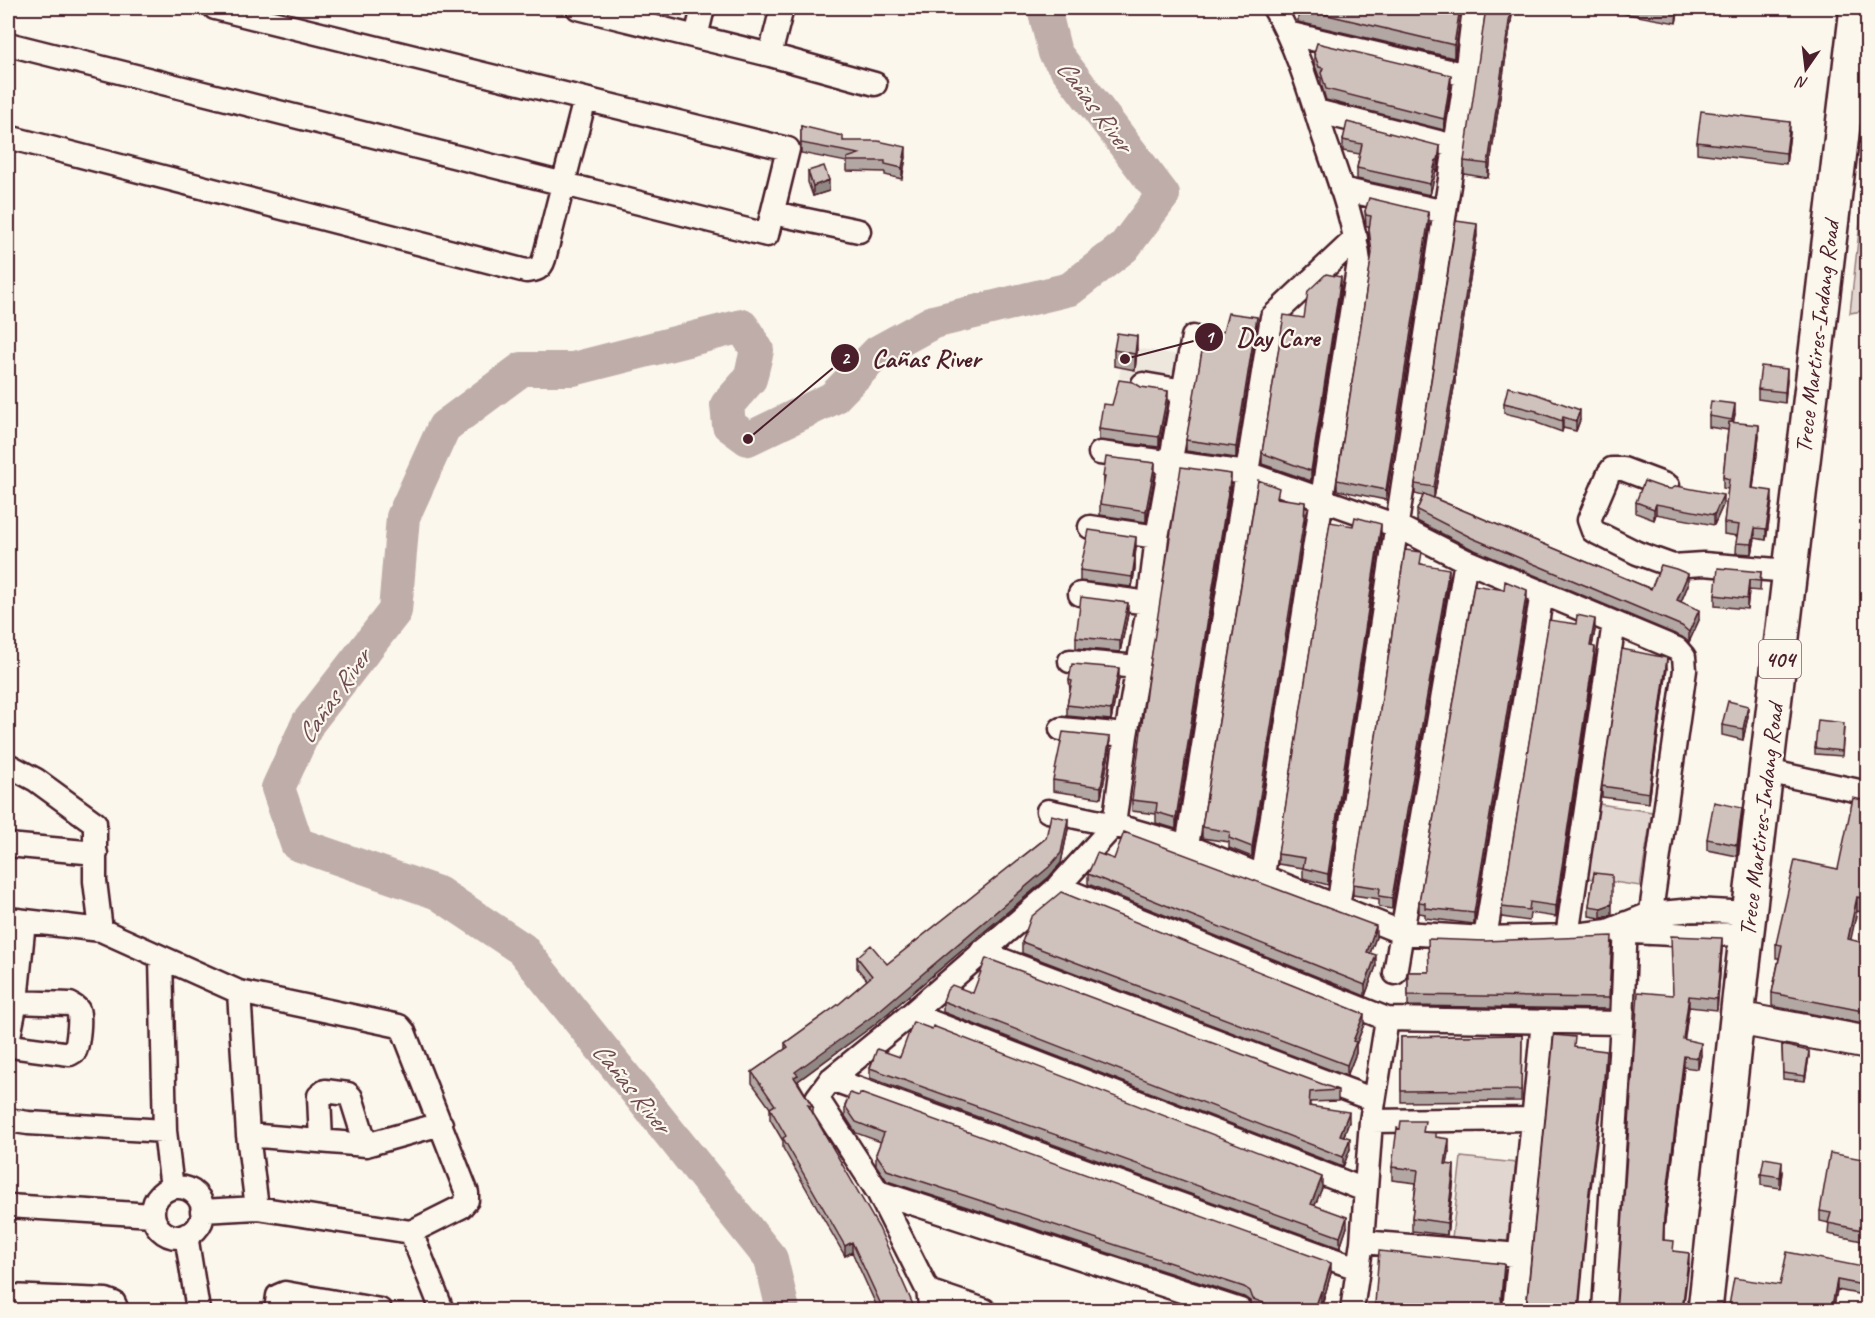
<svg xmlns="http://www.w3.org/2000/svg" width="1875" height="1318" font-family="Caveat,sans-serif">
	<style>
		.built { fill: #eee7de }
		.green { fill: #e2d7d0; stroke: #967b7e; stroke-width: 1.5 }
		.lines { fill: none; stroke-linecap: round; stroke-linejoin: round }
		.river { stroke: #bfadaa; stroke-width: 34 }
		.street-casing { stroke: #4a1f2b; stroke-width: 27 }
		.secondary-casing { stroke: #4a1f2b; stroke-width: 36 }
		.primary-casing { stroke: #4a1f2b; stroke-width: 38 }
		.street { stroke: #fbf7ec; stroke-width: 22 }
		.secondary { stroke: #fbf7ec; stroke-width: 32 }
		.primary { stroke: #fbf7ec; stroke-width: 33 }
		.wall { fill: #b2a7a2; stroke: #4a1f2b; stroke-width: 1.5 }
		.shaded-wall { fill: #918884; stroke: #4a1f2b; stroke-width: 1.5 }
		.building { fill: #cfc2bc; stroke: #4a1f2b; stroke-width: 1.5 }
		.labels { text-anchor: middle; stroke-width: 4.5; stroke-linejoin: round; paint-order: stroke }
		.shield { fill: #fbf7ec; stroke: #7f6065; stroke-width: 1.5 }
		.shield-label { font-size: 22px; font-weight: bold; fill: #4a1f2b }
		.street-label { font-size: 24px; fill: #4a1f2b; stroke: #fbf7ec }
		.water-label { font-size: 26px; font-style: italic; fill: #6d4a51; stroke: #fbf7ec }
		.leader { fill: none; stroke: #4a1f2b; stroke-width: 2 }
		.callout-dot { fill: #4a1f2b; stroke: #fbf7ec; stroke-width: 2 }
		.mark-label { font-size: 18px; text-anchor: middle; font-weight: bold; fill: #fff }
		.callout-label { font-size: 26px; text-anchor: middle; font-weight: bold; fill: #4a1f2b; stroke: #fbf7ec; stroke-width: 4.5; stroke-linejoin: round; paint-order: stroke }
	</style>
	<rect width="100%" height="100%" fill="#fbf7ec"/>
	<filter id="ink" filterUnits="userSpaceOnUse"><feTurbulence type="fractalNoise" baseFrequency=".0167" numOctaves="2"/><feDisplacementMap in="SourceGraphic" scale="12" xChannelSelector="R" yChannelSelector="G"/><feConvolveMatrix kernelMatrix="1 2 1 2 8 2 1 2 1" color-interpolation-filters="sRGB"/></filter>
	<g filter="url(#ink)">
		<path class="built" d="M1124 346 1186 356 1181 388 1119 378Z"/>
		<path class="green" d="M1867 158V310L1850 313Z
			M1599 804 1652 812 1640 886 1587 878Z
			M1461 1157 1516 1163 1507 1244 1452 1238Z"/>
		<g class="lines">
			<path class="river" d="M783 1310 771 1259 522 949 438 893 297 844 278 788 308 723 395 611 403 517 444 427 522 369H573L742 326 757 350 750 379 727 405 729 425 748 439 833 398 878 352 933 322 1070 289 1124 247 1163 195 1055 53 1044 8"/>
			<defs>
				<path id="street" d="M578 8 770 55 782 8
					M1287 33 1466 75
					M696 37 703 8
					M8 44 767 235 788 149 215 8
					M770 55 875 84
					M1316 111 1454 146
					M8 137 526 271C536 270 541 269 544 259L585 99
					M1341 189 1445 212
					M773 213 859 231
					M1143 384 1184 391
					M1100 453 1247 473 1397 526 1466 561 1677 649 1684 657 1685 670 1648 933
					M1668 486 1623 469H1612L1609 473 1589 520 1593 531 1637 553 1673 566 1703 564 1790 571
					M1090 527 1157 537
					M1080 594 1149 603
					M1070 661 1138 667
					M1061 729 1126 735
					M8 765 36 780 95 823V881L101 930 161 957 165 1131 172 1188
					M1767 771 1868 793
					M1048 811 1114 825 1187 846 1403 933 1485 938 1567 936 1608 931 1650 914 1693 910 1750 913
					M8 845 96 853
					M1187 846 1272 317 1356 238
					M1263 875 1359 262C1354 219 1338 178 1324 137 1311 96 1296 44 1274 8
					M1058 887 1387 1019 1622 1023
					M1338 907 1466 75 1474 8
					M8 919 101 930
					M1633 932 1692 935 1747 934
					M1567 936 1614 623
					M1485 938 1542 593
					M981 952 1374 1100
					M161 957 239 992 399 1026 404 1032 467 1193V1200L461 1207 411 1232 257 1208 202 1211
					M1395 973 1466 561
					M239 992 248 1135 257 1208
					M16 1002 70 1004C73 1006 76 1007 78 1010 81 1017 78 1044 75 1051L70 1054 18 1047 11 1044 9 1036 16 1002 24 921
					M911 1014 1365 1190
					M831 1079 1357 1268
					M8 1120 28 1123 165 1131
					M1371 1121 1533 1119
					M248 1135 366 1145 441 1124
					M321 1141 319 1096 325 1091 348 1094 351 1097 366 1145
					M153 1212a25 25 0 1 1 50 0a25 25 0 1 1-50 0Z
					M878 1192 1240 1310
					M8 1206 153 1215
					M411 1232 442 1310
					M186 1235 198 1310
					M1362 1242 1519 1255
					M928 1291 984 1310
					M8 1296 106 1300 114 1303 117 1310
					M276 1310 278 1296 285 1293 380 1310
					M931 1310 928 1291 878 1192 817 1098 831 1079 911 1014 1058 887 1114 825 1126 735 1149 603 1157 537 1193 337
					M1352 1310 1362 1242 1371 1121 1387 1019
					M1514 1310 1543 1021
					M1604 1310 1622 1023 1626 923"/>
				<path id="secondary" d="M1737 1018 1868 1043"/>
				<path id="primary" d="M1705 1310 1742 973 1857 8"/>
			</defs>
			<use href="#street" class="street-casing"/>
			<use href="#secondary" class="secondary-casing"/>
			<use href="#primary" class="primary-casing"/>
			<use href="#street" class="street"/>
			<use href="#secondary" class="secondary"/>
			<use href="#primary" class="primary"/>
		</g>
		<path class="wall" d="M1298 8H1462L1454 58 1298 22Z
			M1513 8 1488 178 1464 174V161Z
			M1594 8H1679L1676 23Z
			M1314 53 1451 85 1444 130 1326 100 1321 84V78L1319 77 1314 63Z
			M801 126 843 141 906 157 902 179 885 175V172L847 171V162L801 153Z
			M1790 133 1786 164 1697 153V142Z
			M1343 140 1440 156 1438 171 1436 170 1430 195 1357 179V168L1360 154 1343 151Z
			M808 171 829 191 813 196 808 182Z
			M1365 211 1428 217 1429 227 1386 500 1337 490V480L1372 258 1369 239V226H1366Z
			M1477 235 1455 372V382L1434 498 1651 589 1688 585 1681 602 1699 620 1689 642 1682 637 1472 549 1417 521V510L1423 496 1415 494V484Z
			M1341 287 1311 481 1262 464V453L1304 318Z
			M1257 328 1236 458 1186 451V440L1223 332Z
			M1114 350 1137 351 1135 370 1114 366Z
			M1787 380 1785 403 1758 399V389Z
			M1168 402 1159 447 1099 440V429L1112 405Z
			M1504 403 1580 420 1576 431 1563 428 1562 432 1537 423V421L1504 413Z
			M1735 414 1733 422 1759 436 1753 488 1772 501 1766 540 1755 538 1752 554 1736 553 1737 536 1724 534V523L1728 489 1723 488V477L1728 430 1709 427V416Z
			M1868 436V471L1865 470V454Z
			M1155 474 1146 522 1100 515V504L1103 488V477Z
			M1231 484 1176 829 1156 823V814L1132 811V800Z
			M1664 488 1723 505 1714 525 1656 514 1654 520 1636 513V502Z
			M1279 499 1305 513 1304 529 1252 857 1229 848V842L1202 838V827Z
			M1381 534 1328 885 1303 878V868L1278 864V854Z
			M1136 548 1135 557V568L1132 587 1080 581V570Z
			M1422 564 1449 579 1392 909 1379 907V899L1353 895V884Z
			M1761 572 1760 591 1749 590 1747 609 1715 606V595Z
			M1527 601 1474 924 1425 918V914L1419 913V902Z
			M1128 614 1120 652 1076 648V637Z
			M1595 630 1592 646 1595 657 1556 917 1530 913 1529 921 1502 917V907Z
			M1667 668 1649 803 1602 797V786Z
			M1119 679 1111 720 1067 716V705L1070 691 1069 680Z
			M1748 716 1743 740 1722 735V725Z
			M1844 728 1842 756 1815 754V748Z
			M1110 747 1101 798 1053 791V780Z
			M1868 801V913L1857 911 1850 940 1868 944V1025L1772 1006V993L1779 958H1776V944L1838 869Z
			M1742 818 1737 856 1707 850V839Z
			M1068 829 1061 863 1049 877 874 1025 798 1081 813 1107V1115L914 1311H879L852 1252 845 1256 783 1148V1141L770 1119V1108L752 1083V1072L785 1049V1043L839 1004 867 980 857 968V957L887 964 1046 838Z
			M1114 859 1376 937 1370 953 1376 966 1365 996 1088 884V874Z
			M1594 873 1612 915 1601 918 1589 916V906Z
			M1022 942 1364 1024 1356 1045V1053L1347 1076 1022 953Z
			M1612 946 1609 1009 1408 1006V972H1429Z
			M1722 949 1717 1010 1689 1007 1684 1040 1701 1055 1698 1069 1684 1067 1664 1229V1240L1674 1251 1689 1264 1616 1306 1617 1300 1673 995Z
			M973 993 1338 1090V1101L1310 1102V1106L1349 1122 1344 1136 1350 1149 1343 1167 943 1012V1001Z
			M1522 1035 1521 1101 1401 1102V1037Z
			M1782 1045 1809 1056 1805 1081 1783 1079Z
			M900 1057 1322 1188 1315 1205 1347 1227 1340 1248 870 1078V1068Z
			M845 1106 1331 1273 1323 1302 1321 1301 1318 1311H1254L1253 1310 1250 1301 1244 1297 887 1181 876 1165V1154L881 1142 856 1133 845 1116Z
			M1425 1132 1436 1138 1449 1152 1447 1164 1454 1178 1447 1235 1412 1231V1218L1416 1183 1392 1180V1167Z
			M1868 1160 1862 1241 1828 1234 1829 1223 1820 1221V1211Z
			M1782 1172 1780 1188 1761 1185V1174Z
			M1868 1268V1296L1837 1290 1833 1311H1728L1780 1285Z
			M1504 1275 1501 1302 1502 1305 1507 1311H1375V1304Z"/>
		<path class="shaded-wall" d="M1460 8H1462L1454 58V45Z
			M1511 8H1513L1488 178V164Z
			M1677 8H1679L1676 23Z
			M1451 75V85L1444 130V119Z
			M1790 122V133L1786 164V153Z
			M1440 146V156L1438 171V160Z
			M906 147V157L902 179V168Z
			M1436 160V170L1430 195V184Z
			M829 180V191L813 196V186Z
			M1428 212 1429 227 1386 500V490Z
			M1477 224V235L1454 379 1455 372V382L1434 498V487Z
			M1341 277V287L1311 481V471Z
			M1257 317V328L1236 458V447Z
			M1137 336V351L1135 370V354Z
			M1787 369V380L1785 403V392Z
			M1168 391V402L1159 447V437Z
			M1735 404V414L1732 430V420Z
			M1580 410V420L1576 431V421Z
			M1563 417V428L1562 432V421Z
			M1759 425V436L1752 498V488Z
			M1155 463V474L1146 522V511Z
			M1231 474V484L1176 829V818Z
			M1772 491V501L1766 540V529Z
			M1723 495V505L1714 525V515Z
			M1305 502 1304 529 1252 857V847Z
			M1656 504V514L1654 520V509Z
			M1381 524V534L1328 885V874Z
			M1755 528V538L1752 554V544Z
			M1136 537V548L1133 567V557Z
			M1135 557V568L1132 587V577Z
			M1449 569V579L1392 909V898Z
			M1688 574V585L1677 611V600Z
			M1749 580V590L1747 609V599Z
			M1527 590V601L1474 924V913Z
			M1128 603V614L1120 652V641Z
			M1699 610V620L1689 642V632Z
			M1595 619V630L1590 657V646Z
			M1595 647V657L1556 917V906Z
			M1667 658V668L1649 803V793Z
			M1119 668V679L1111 720V710Z
			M1748 706V716L1743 740V729Z
			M1110 737V747L1101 798V787Z
			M1742 808V818L1737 856V845Z
			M1068 819V829L1061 863 1049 877 874 1025 798 1081V1085L794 1077 795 1072Z
			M1857 897V911L1848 953V939Z
			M1612 904V915L1601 918V908Z
			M1376 926V937L1367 962V952Z
			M1722 938V949L1717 1010V999Z
			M1376 955V966L1365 996V985Z
			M1689 996V1007L1683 1051V1039Z
			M1364 1014V1024L1356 1045V1053L1347 1076V1065L1353 1041Z
			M1701 1043V1055L1698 1069V1058Z
			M1606 1051 1604 1089 1589 1203 1579 1311H1578L1589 1192Z
			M1809 1051V1056L1805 1081V1076Z
			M1684 1056V1067L1664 1229 1663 1251 1664 1217Z
			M1349 1112V1122L1340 1145V1135Z
			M1350 1138V1149L1343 1167V1157Z
			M1449 1139V1152L1445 1177V1164Z
			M1782 1161V1172L1780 1188V1177Z
			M1454 1165V1178L1447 1235V1223Z
			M1322 1177V1188L1311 1215V1204Z
			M1868 1199V1210L1862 1241V1230Z
			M1347 1217V1227L1340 1248V1237Z
			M852 1242V1252L845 1256V1246Z
			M1689 1253V1264L1683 1311H1682Z
			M1331 1263V1273L1323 1302V1291Z
			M1504 1264V1275L1501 1309V1298Z
			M1837 1280V1290L1833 1311H1831Z
			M1321 1291V1301L1318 1311H1314Z"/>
		<path class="building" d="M1298 8H1460L1454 45Z
			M1486 8H1511L1488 164 1464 161Z
			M1317 43 1451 75 1444 119 1326 89 1321 73 1323 68 1319 67 1314 53Z
			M1701 111 1790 122 1786 153 1697 142Z
			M1347 122 1440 146 1438 160H1436L1430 184 1357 168 1362 144 1343 140Z
			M801 126 843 136V141H878L906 147 902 168 885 164V161H847V158L859 154 801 143Z
			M824 166 829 180 813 186 808 171Z
			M1369 198 1428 212 1427 216 1429 217 1386 490 1337 480 1372 253 1369 229 1371 216 1366 215 1365 211Z
			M1456 221 1477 224 1453 372H1455L1434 487 1415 484Z
			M1326 274 1341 277 1311 471 1262 453 1284 315 1304 318 1308 291Z
			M1228 313 1257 317 1236 447 1186 440 1206 329 1223 332Z
			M1117 333 1137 336 1135 354 1114 350Z
			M1761 366 1787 369 1785 392 1758 389Z
			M1119 380 1133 382 1141 387 1168 391 1159 437 1099 429 1103 404 1112 405Z
			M1508 387 1536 394 1580 410 1576 421 1563 417 1562 421 1537 412V411L1504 403Z
			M1711 401 1735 404 1732 420 1709 416Z
			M1729 422 1759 425 1752 488 1772 491 1766 529 1755 528 1752 544 1736 543 1739 525 1724 523 1729 479 1723 477Z
			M1868 436V454H1865Z
			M1106 457 1155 463 1146 511 1100 504 1105 477H1103Z
			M1181 467 1231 474 1176 818 1156 812 1157 803 1132 800 1147 685Z
			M1258 480 1279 488 1277 498 1305 502 1304 519 1252 847 1229 838 1230 832 1202 827Z
			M1644 481 1664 488 1671 489 1677 486 1723 495 1714 515 1656 504 1654 509 1636 502Z
			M1424 494 1651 589 1661 565 1676 569 1688 574 1677 600 1699 610 1689 632 1682 626 1472 538 1417 510Z
			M1355 517 1381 524 1328 874 1303 868 1305 858 1278 854 1330 522 1353 526Z
			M1089 530 1136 537 1133 557H1135L1132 577 1080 570Z
			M1405 550 1422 552 1420 564 1449 569 1392 898 1379 896 1380 888 1353 884Z
			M1718 568 1761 572 1760 581 1749 580 1747 599 1715 595Z
			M1505 581 1527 590 1474 913 1425 908V903L1419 902 1474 585 1504 590Z
			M1081 597 1128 603 1120 641 1076 637Z
			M1577 615 1595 619 1590 646 1595 647 1556 906 1530 902 1529 910 1502 907 1549 620 1576 624Z
			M1622 649 1667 658 1649 793 1602 786Z
			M1072 664 1119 668 1111 710 1067 705 1072 681 1069 680Z
			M1728 701 1748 706 1743 729 1722 725Z
			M1818 720 1844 723 1842 751 1815 748Z
			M1063 732 1110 737 1101 787 1053 780Z
			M1853 798 1868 801V900L1857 897 1848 939 1868 944V1012L1772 993 1782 945 1776 944 1795 860 1838 869Z
			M1714 802 1742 808 1737 845 1707 839Z
			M1051 815 1068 819 1061 853 1049 867 874 1015 795 1072 798 1075 794 1077 813 1107 808 1105 879 1228 914 1307 907 1311H884L852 1242 845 1246 783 1138 786 1136 770 1108 775 1105 752 1072 788 1047 785 1043 839 1004 872 976 857 957 871 945 887 964 1046 838Z
			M1124 832 1376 926 1367 952 1376 955 1365 985 1088 874 1097 853 1114 859Z
			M1594 873 1612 875V904L1601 908 1589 906Z
			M1061 892 1364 1014 1353 1041 1356 1042 1347 1065 1022 942 1031 917Z
			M1612 936 1609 998 1408 995V972H1429L1428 939 1485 941Z
			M1671 936 1722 938 1717 999 1689 996 1683 1039 1701 1043 1698 1058 1684 1056 1664 1217 1663 1240 1674 1241 1673 1251 1689 1253 1682 1311H1611L1616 1306 1617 1300 1638 992 1673 995Z
			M986 958 1338 1090 1310 1092 1309 1106 1349 1112 1340 1135 1350 1138 1343 1157 943 1001 947 990 952 985 973 993Z
			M913 1022 932 1029 933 1026 1322 1177 1311 1204 1347 1217 1340 1237 870 1068 877 1049 900 1057Z
			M1522 1035 1521 1090 1401 1091V1037Z
			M1554 1035 1575 1037 1574 1047 1606 1051 1604 1079 1589 1192 1578 1311H1521L1525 1308 1527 1301Z
			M1782 1045 1809 1051 1805 1076 1783 1073Z
			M850 1093 859 1096 860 1093 1331 1263 1323 1291H1321L1314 1311H1285L1253 1299 1250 1291 1244 1287 887 1170 876 1154 884 1133 856 1122 845 1106Z
			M1401 1121H1425L1423 1132 1436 1133V1137L1449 1139 1445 1164 1454 1165 1447 1223 1412 1218 1418 1170 1392 1167 1397 1128 1400 1129Z
			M1830 1153 1868 1160V1199L1862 1230 1828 1223 1831 1213 1820 1211Z
			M1764 1158 1782 1161 1780 1177 1761 1174Z
			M1379 1251 1504 1264 1501 1298 1502 1305 1507 1311H1442L1375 1304Z
			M1787 1252 1868 1268V1286L1837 1280 1831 1311H1728L1734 1278 1780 1285Z"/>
	</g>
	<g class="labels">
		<rect class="shield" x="1759" y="640" width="42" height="38" rx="4.5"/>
		<g class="shield-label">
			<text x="1780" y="667">404</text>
		</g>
		<g class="street-label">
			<text transform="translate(1817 337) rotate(-83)" y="8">Trece Martires-Indang Road</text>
			<text transform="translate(1761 820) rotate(-83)" y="8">Trece Martires-Indang Road</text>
		</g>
		<g class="water-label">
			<text transform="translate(1095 105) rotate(53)" y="9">Cañas River</text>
			<text transform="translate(333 696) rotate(-55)" y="9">Cañas River</text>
			<text transform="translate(632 1087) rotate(51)" y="9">Cañas River</text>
		</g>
	</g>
	<path class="leader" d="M1125 359L1209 337M748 439L845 358"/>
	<g class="callout-dot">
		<circle cx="1125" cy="359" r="6"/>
		<circle cx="748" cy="439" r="6"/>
		<circle cx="1209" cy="337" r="15"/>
		<circle cx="845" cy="358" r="15"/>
	</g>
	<g class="mark-label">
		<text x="1209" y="343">1</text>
		<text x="845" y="364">2</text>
	</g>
	<g class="callout-label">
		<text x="1278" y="346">Day Care</text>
		<text x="926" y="367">Cañas River</text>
	</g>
	<rect width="1875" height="1318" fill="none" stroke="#fbf7ec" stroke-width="30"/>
	<rect x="15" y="15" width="1845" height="1288" fill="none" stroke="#4a1f2b" stroke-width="2" filter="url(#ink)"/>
	<g transform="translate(1806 69) rotate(194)" stroke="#fbf7ec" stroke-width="4.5" paint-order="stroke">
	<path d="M0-4.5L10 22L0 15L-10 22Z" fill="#4a1f2b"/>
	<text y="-9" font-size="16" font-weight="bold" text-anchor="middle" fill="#4a1f2b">N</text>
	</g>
</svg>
